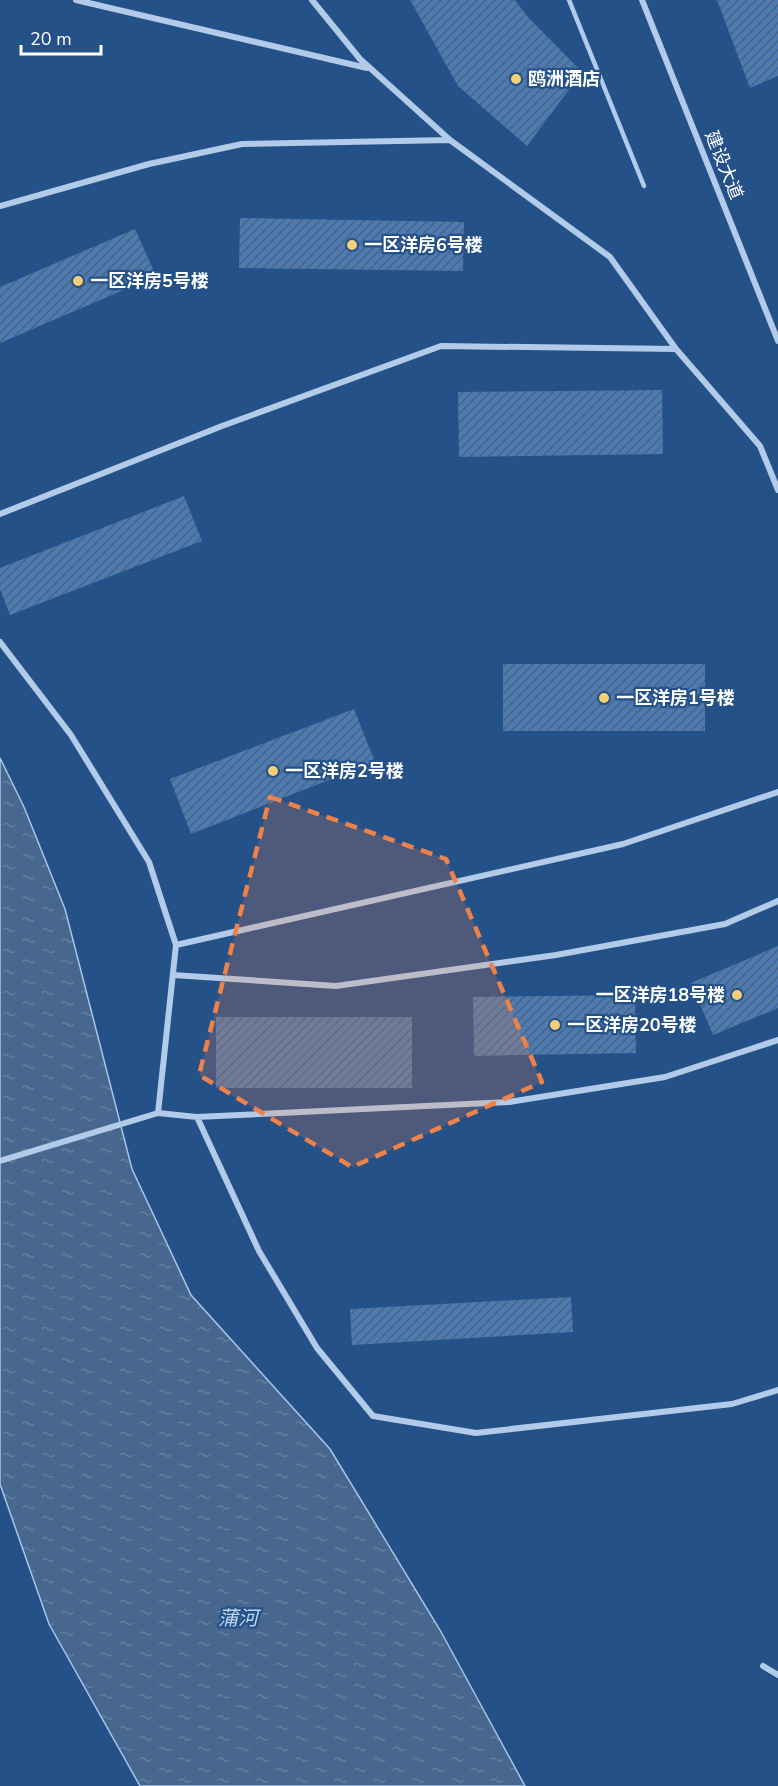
<svg xmlns="http://www.w3.org/2000/svg" width="778" height="1786" font-family="'Nunito Sans','Noto Sans SC',sans-serif">
	<style>
		.water { fill: url(#water-ripples); stroke: #a6c6ea; stroke-width: 1.5 }
		.building { fill: url(#building-hatch) }
		.lines { fill: none; stroke-linecap: round; stroke-linejoin: round }
		.service { stroke: #b2cbe9; stroke-width: 4.5 }
		.minor { stroke: #b2cbe9; stroke-width: 6 }
		.marked { fill: #ee8249; fill-opacity: 0.2; stroke: #ee8249; stroke-width: 4.5; stroke-dasharray: 12 8; stroke-linejoin: round }
		.poi-dot { fill: #f3cf76; stroke: #255189; stroke-width: 2 }
		.labels { text-anchor: middle; stroke-width: 4.5; stroke-linejoin: round; paint-order: stroke }
		.poi-label { font-size: 18px; font-weight: bold; fill: #fff; stroke: #255189; text-anchor: start }
		.street-label { font-size: 18px; fill: #fff; stroke: #255189 }
		.water-label { font-size: 20px; font-style: italic; fill: #bdd5f1; stroke: #255189 }
	</style>
	<defs>
		<pattern id="water-ripples" width="26" height="14" patternUnits="userSpaceOnUse" patternTransform="scale(1.5)"><rect width="26" height="14" fill="#48678f"/><path d="M2 4q2-2 4 0t4 0M15 11q2-2 4 0t4 0" fill="none" stroke="#637ea0"/></pattern>
		<pattern id="building-hatch" width="6" height="6" patternUnits="userSpaceOnUse" patternTransform="scale(1.5)"><rect width="6" height="6" fill="#4d7ab1"/><path d="M-1 1l2-2M0 6l6-6M5 7l2-2" fill="none" stroke="#4c637e"/></pattern>
	</defs>
	<rect width="100%" height="100%" fill="#255189"/>
	<path class="water" d="M0 758 24 807 65 909 132 1169 191 1295 330 1449 440 1630 525 1786H140L49 1624 0 1484Z"/>
	<path class="building" d="M410 0H515L527 16 582 72 527 146 458 86Z
		M717 0H778V76L750 88Z
		M240 218 464 222 463 271 239 268Z
		M135 229 156 276 0 343V287Z
		M662 390 663 454 459 457 458 392Z
		M184 496 202 541 10 615 0 589V568Z
		M503 664H705V731H503Z
		M354 709 375 762 191 834 170 779Z
		M778 946V1008L713 1035 691 983Z
		M635 995 636 1053 474 1056 473 997Z
		M216 1017H412V1088H216Z
		M571 1297 573 1332 352 1345 350 1309Z"/>
	<g class="lines">
		<path class="service" d="M569 0 644 186"/>
		<path class="minor" d="M76 0 367 68
			M642 0 778 341
			M0 206 149 164 242 144 450 140
			M676 349 760 446 778 490
			M0 514 222 426 441 346 676 349 610 257 450 140 360 59 312 0
			M0 642 71 735 149 862 176 945
			M173 975 336 986 556 955 725 924 778 901
			M158 1113 176 945 623 844 778 792
			M197 1117 259 1251 317 1348 373 1416 476 1433 732 1404 778 1390
			M0 1161 158 1113 197 1117 509 1102 665 1077 778 1040
			M763 1666 778 1675"/>
	</g>
	<path class="marked" d="M270 797 446 859 542 1082 352 1167 199 1075Z"/>
	<g class="poi-dot">
		<circle cx="516" cy="79" r="6"/>
		<circle cx="352" cy="245" r="6"/>
		<circle cx="78" cy="281" r="6"/>
		<circle cx="604" cy="698" r="6"/>
		<circle cx="273" cy="771" r="6"/>
		<circle cx="737" cy="995" r="6"/>
		<circle cx="555" cy="1025" r="6"/>
	</g>
	<g class="labels">
		<g class="poi-label">
			<text x="528" y="85">鸥洲酒店</text>
			<text x="364" y="251">一区洋房6号楼</text>
			<text x="90" y="287">一区洋房5号楼</text>
			<text x="616" y="704">一区洋房1号楼</text>
			<text x="285" y="777">一区洋房2号楼</text>
			<text x="725" y="1001" text-anchor="end">一区洋房18号楼</text>
			<text x="567" y="1031">一区洋房20号楼</text>
		</g>
		<g class="street-label">
			<text transform="translate(724 165) rotate(68)" y="6">建设大道</text>
		</g>
		<g class="water-label">
			<text x="238" y="1625">蒲河</text>
		</g>
	</g>
	<path d="M21 45v9h80v-9" fill="none" stroke="#ffffff" stroke-width="3"/>
	<text x="30" y="45" font-size="18" fill="#ffffff" stroke="#255189" stroke-width="4.5" paint-order="stroke">20 m</text>
</svg>
